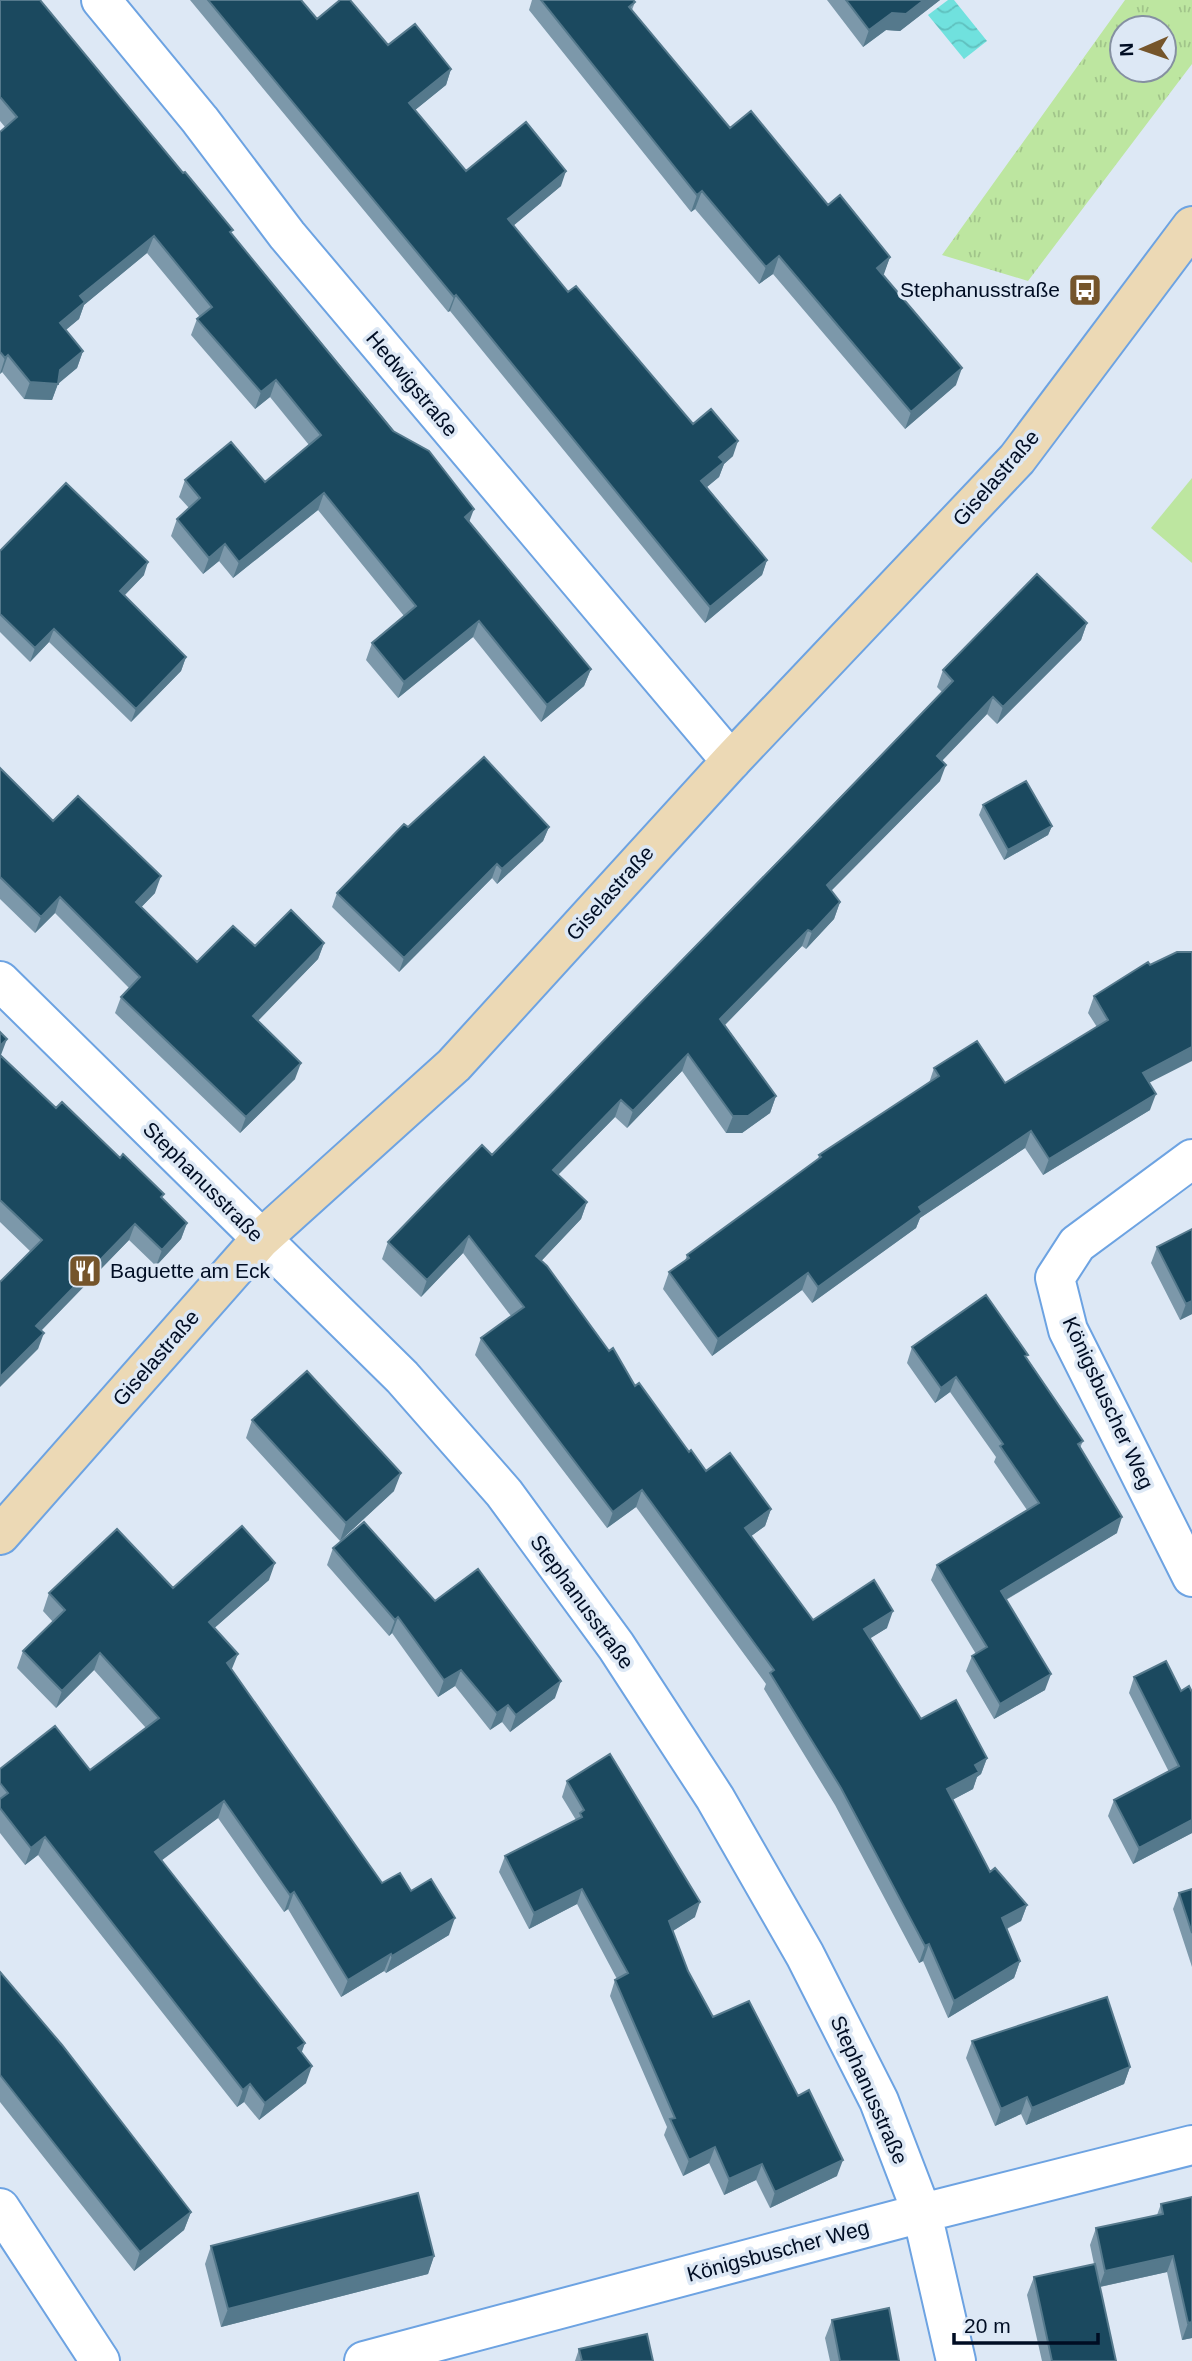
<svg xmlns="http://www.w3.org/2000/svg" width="1192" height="2361" font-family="Helvetica,sans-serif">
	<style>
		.grass { fill: url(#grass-tufts); fill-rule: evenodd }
		.garden { fill: #bde6a0 }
		.water { fill: url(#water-waves) }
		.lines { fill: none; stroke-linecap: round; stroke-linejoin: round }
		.minor-casing { stroke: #6da3e2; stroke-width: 42 }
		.secondary-casing { stroke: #6da3e2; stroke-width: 42 }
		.minor { stroke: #fff; stroke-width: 38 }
		.secondary { stroke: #ecd9b5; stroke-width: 38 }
		.wall { fill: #7c98aa }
		.shaded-wall { fill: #55798c }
		.building { fill: #1b495f; stroke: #55798c; stroke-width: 2 }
		.labels { text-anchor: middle; stroke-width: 7; stroke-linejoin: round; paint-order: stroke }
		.poi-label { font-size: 21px; fill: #000d23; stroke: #dde8f5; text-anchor: end }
		.street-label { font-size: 21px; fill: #000d23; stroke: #dde8f5 }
	</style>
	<defs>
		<pattern id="grass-tufts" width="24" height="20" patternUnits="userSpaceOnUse" patternTransform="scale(1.75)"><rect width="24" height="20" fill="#bde6a0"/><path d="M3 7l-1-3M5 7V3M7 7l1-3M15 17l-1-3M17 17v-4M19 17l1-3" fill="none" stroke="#a1c48a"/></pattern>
		<pattern id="water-waves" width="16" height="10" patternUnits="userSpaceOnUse" patternTransform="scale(1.75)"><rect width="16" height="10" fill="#70e1de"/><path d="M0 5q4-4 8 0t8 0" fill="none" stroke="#5fc0be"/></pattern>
	</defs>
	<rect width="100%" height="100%" fill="#dde8f5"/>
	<path class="grass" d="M1125 0H1192V64L1028 281 942 255ZM1122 28H1164V70H1122Z"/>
	<path class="garden" d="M1192 478V563L1151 528Z"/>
	<path class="water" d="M948 0H954L987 41 964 59 928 15Z"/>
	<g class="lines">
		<defs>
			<path id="minor" d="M101 0 200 120 287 235 731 761
				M0 981 402 1377 504 1493 616 1646 715 1798 805 1955 879 2101 922 2213 956 2361
				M1192 1159 1077 1244 1055 1278 1068 1330 1192 1577
				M0 2208 100 2361
				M364 2361 922 2213 1192 2145"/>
			<path id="secondary" d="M0 1535 260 1240 454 1065 731 761 1017 459 1192 226"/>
		</defs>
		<use href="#minor" class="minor-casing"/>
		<use href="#secondary" class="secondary-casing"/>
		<use href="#minor" class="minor"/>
		<use href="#secondary" class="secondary"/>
	</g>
	<path class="wall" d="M0 0 231 233 591 669 584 686 541 722 473 637 398 698 366 660 372 643 404 616 318 510 233 578 219 561 203 574 171 536 177 519 189 508 179 497 185 480 265 482 309 445 270 397 255 409 191 335 197 319 200 317 147 253 84 305 79 319 65 330 83 351 77 368 58 383 52 400 24 399 2 372 0 374V132L5 127 0 121Z
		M190 0H301L317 19 451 69 446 85 415 110 466 171 561 186 513 226 568 292 693 424 733 456 724 464 719 477 707 487 767 560 762 575 705 623 450 311 448 312Z
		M532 0H633L635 2 632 10 730 128 828 205 890 257 883 275 956 385 905 429 773 274 759 284 695 209 691 212 529 10Z
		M827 0H940L900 31 886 30 863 47Z
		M0 551 144 575 124 596 186 657 181 671 131 722 49 642 30 662 0 632Z
		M1087 623 1081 640 997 724 987 714 942 761 940 781 831 891 840 902 834 919 806 949 802 946 725 1025 776 1096 770 1113 742 1133H726L682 1071 627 1128 615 1117 558 1175 587 1202 581 1219 541 1261 635 1386 706 1471 771 1509 765 1526 751 1536 813 1620 887 1628 870 1638 921 1719 987 1758 981 1774 977 1777 973 1789 952 1800 990 1872 1027 1905 1021 1921 1007 1929 1020 1961 1014 1978 948 2018 923 1961 919 1963 835 1805 764 1689 766 1684 636 1507 607 1528 475 1355 481 1338 511 1316 463 1253 421 1297 382 1259 388 1242 492 1155 942 692 937 687 943 670Z
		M0 768 53 821 155 893 141 907 197 962 255 946 324 943 318 959 258 1021 295 1079 240 1133 115 1013 121 997 129 988 55 913 35 933 0 899Z
		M983 805 1052 826 1048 835 1004 860 979 815Z
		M408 827H549L543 841 497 884 492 878 399 972 332 907 337 893Z
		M1094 996 1149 1083 1150 1110 1043 1175 1025 1148 920 1218 916 1228 812 1303 802 1290 712 1356 663 1289 669 1272 685 1261 687 1255 818 1160 819 1155 929 1083 934 1068 1005 1083 1097 1027 1088 1013Z
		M0 1032 1 1055 56 1108 162 1198 187 1223 181 1239 156 1266 129 1240 41 1331 38 1349 30 1251 0 1222Z
		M1192 1229V1314L1180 1320 1151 1263 1157 1247Z
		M912 1347 1027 1358 1083 1441 1080 1448 1117 1533 1006 1600 1045 1690 994 1719 966 1671 972 1656 976 1654 931 1580 937 1565 1027 1510 994 1462 996 1457 950 1392 935 1403 907 1363Z
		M252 1420 394 1491 340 1541 246 1438Z
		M333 1548 435 1601 555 1698 510 1732 502 1722 490 1730 455 1686 438 1697 392 1633 389 1636 327 1565Z
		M269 1580 214 1628 232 1670 382 1883 411 1891 449 1935 386 1973 384 1971 341 1997 288 1909 284 1912 218 1818 161 1860 305 2043 301 2052 306 2083 259 2120 244 2102 237 2107 38 1855 25 1865 0 1833V1769L90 1770 146 1728 94 1670 56 1708 17 1668 23 1651 53 1622 43 1611 49 1593 173 1588Z
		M1134 1677 1181 1691 1192 1833 1133 1864 1108 1816 1114 1800 1169 1772 1129 1693Z
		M567 1781 695 1917 673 1931 688 1971 713 2017 837 2176 770 2208 756 2180 724 2195 709 2163 683 2176 664 2135 667 2127 610 1996 615 1980 617 1979 577 1904 529 1929 499 1872 505 1856 576 1820 562 1797Z
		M1192 1889V1967L1173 1909 1179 1893Z
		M0 1972 191 2212 184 2230 134 2271 0 2102Z
		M972 2041 1130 2067 1124 2084 1026 2125 1021 2114 995 2126 966 2058Z
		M1161 2204 1192 2338 1182 2340 1167 2272 1100 2287 1116 2361H1042L1027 2295 1034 2277 1094 2264 1090 2245 1096 2228 1157 2215Z
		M211 2246 434 2256 428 2274 221 2327 205 2264Z
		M832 2320 899 2361H830L825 2338Z
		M579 2349 653 2361H575Z"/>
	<path class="shaded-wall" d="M924 0H940L900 31 886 30 863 47 869 30 892 13Z
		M451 69 446 85 404 119 409 103Z
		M566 171 561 186 502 235 508 219Z
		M702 191 695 209 691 212 697 195Z
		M154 236 147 253 84 305 79 319 54 340 60 323 80 296Z
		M779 256 773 274 759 284 766 267Z
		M890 257 884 274 870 285 877 268Z
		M456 295 450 311 448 312 454 297Z
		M83 351 77 368 58 384 52 400 24 399 30 382 60 370Z
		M8 355 2 372 0 374 5 358Z
		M962 368 956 385 905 429 911 412Z
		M276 380 270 397 255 409 261 392Z
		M738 441 733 456 724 464 719 477 696 496 701 481 719 457Z
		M324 493 318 510 233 578 239 562Z
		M474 509 468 525 465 517Z
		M225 544 219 561 203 574 209 558Z
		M767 560 762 575 705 623 710 607Z
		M148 562 144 575 115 605 120 591Z
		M479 621 473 637 398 698 404 682Z
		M1087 623 1081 640 997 724 1003 707Z
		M54 629 49 642 30 662 35 648Z
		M186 657 181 671 131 722 136 709Z
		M591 669 584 686 541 722 547 705Z
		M993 697 987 714 931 772 937 756Z
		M946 765 940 781 821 901 827 885Z
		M1052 826 1048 835 1004 860 1008 850Z
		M549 827 543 841 497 884 502 869Z
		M497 864 492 878 399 972 404 958Z
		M161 876 155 893 130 919 136 902Z
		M60 897 55 913 35 933 41 917Z
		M840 902 834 919 806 949 812 932Z
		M808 930 802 946 714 1036 720 1019Z
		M324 943 318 959 247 1032 253 1016Z
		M7 1039 1 1055 0 1056V1046Z
		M1192 1047V1061L1137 1089 1143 1073Z
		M688 1054 682 1071 627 1128 633 1111Z
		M301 1063 295 1079 240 1133 246 1117Z
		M1156 1094 1150 1110 1043 1175 1049 1159Z
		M776 1096 770 1113 742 1133H726L733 1116Z
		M621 1100 615 1117 547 1186 553 1170Z
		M1031 1131 1025 1148 920 1218 916 1228 812 1303 818 1287 919 1207Z
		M587 1202 581 1219 530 1273 536 1256Z
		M187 1223 181 1239 156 1266 162 1250Z
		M135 1224 129 1240 30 1342 36 1326Z
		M469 1236 463 1253 421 1297 427 1280Z
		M808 1273 802 1290 712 1356 718 1339Z
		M1192 1301V1314L1180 1320 1186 1304Z
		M44 1333 38 1349 0 1387V1377Z
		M956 1377 950 1392 935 1403 941 1388Z
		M401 1473 394 1491 340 1541 346 1523Z
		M642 1490 636 1507 607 1528 613 1512Z
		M771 1509 765 1526 739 1545 745 1528Z
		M1122 1517 1117 1533 995 1606 1001 1591Z
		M275 1563 269 1580 202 1639 209 1622Z
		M893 1611 887 1628 858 1646 864 1629Z
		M398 1617 392 1633 389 1636 395 1620Z
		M100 1653 94 1670 56 1708 62 1691Z
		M238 1654 231 1671 227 1663Z
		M461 1670 455 1686 438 1697 444 1680Z
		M1051 1674 1045 1690 994 1719 1000 1704Z
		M561 1681 555 1698 510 1732 516 1715Z
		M508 1705 502 1722 490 1730 497 1713Z
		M987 1758 981 1774 977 1777 973 1789 941 1806 947 1789 975 1765Z
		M224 1801 218 1818 149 1870 155 1852Z
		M1192 1820V1833L1133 1864 1139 1848Z
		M45 1837 38 1855 25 1865 31 1848Z
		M582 1889 577 1904 529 1929 534 1913Z
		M294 1892 288 1909 284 1912 290 1895Z
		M700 1902 695 1917 663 1937 669 1921Z
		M1027 1905 1021 1921 996 1934 1002 1918Z
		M455 1918 449 1935 386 1973 392 1956Z
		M929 1944 923 1961 919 1963 925 1946Z
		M391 1954 384 1971 341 1997 348 1980Z
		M1020 1961 1014 1978 948 2018 954 2001Z
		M305 2043 299 2060 298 2048Z
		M312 2066 306 2083 259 2120 265 2103Z
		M1130 2067 1124 2084 1026 2125 1032 2108Z
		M250 2084 244 2102 237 2107 243 2090Z
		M1027 2097 1021 2114 995 2126 1001 2109Z
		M715 2147 709 2163 683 2176 689 2160Z
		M843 2160 837 2176 770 2208 775 2192Z
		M762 2164 756 2180 724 2195 729 2179Z
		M191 2212 184 2230 134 2271 140 2252Z
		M434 2256 428 2274 221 2327 228 2309Z
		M1173 2256 1167 2272 1099 2287 1105 2271Z
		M1192 2322V2338L1182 2340 1188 2323Z"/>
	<path class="building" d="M0 0H40L183 173 185 172 233 230 230 232 393 431 429 451 474 509 465 517 591 669 547 705 479 621 404 682 372 643 416 606 324 493 239 562 225 544 209 558 177 519 200 498 185 480 231 442 265 482 321 435 276 380 261 392 197 319 212 307 154 236 80 296 85 302 60 323 83 351 60 370 58 384 30 382 8 355 5 358 0 352V132L17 117 0 97Z
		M208 0H301L317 19 340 0H350L388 45 415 24 451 69 409 103 466 171 526 122 566 171 508 219 568 292 576 286 693 424 711 409 738 441 719 457 724 462 701 481 767 560 710 607 456 295 454 297Z
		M541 0H633L635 2 629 7 730 128 751 111 828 205 840 195 890 257 877 268 962 368 911 412 779 256 766 267 702 191 697 195Z
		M846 0H924L906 14 892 13 869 30Z
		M66 483 148 562 120 591 186 657 136 709 54 629 35 648 0 614V551Z
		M1037 574 1087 623 1003 707 993 697 937 756 946 765 827 885 840 902 812 932 808 930 720 1019 776 1096 748 1116H733L688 1054 633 1111 621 1100 553 1170 587 1202 536 1256 547 1266 609 1351 613 1348 635 1386 639 1383 689 1452 691 1450 706 1471 730 1453 771 1509 745 1528 813 1620 874 1580 893 1611 864 1629 921 1719 956 1700 987 1758 975 1765 979 1772 947 1789 990 1872 995 1868 1027 1905 1002 1918 1020 1961 954 2001 929 1944 925 1946 841 1788 770 1673 774 1670 642 1490 613 1512 481 1338 524 1307 469 1236 427 1280 388 1242 482 1145 492 1155 815 824 953 681 943 670Z
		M484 757 549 827 502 869 497 864 404 958 337 893 404 824 408 827Z
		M0 768 53 821 78 796 161 876 136 902 197 962 233 926 255 946 291 910 324 943 253 1016 301 1063 246 1117 121 997 140 977 60 897 41 917 0 877Z
		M1026 781 1052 826 1008 850 983 805Z
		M1177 952H1192V1047L1143 1073 1156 1094 1049 1159 1031 1131 919 1207 922 1212 818 1287 808 1273 718 1339 669 1272 689 1258 687 1255 821 1157 819 1155 939 1076 934 1068 977 1041 1005 1083 1108 1020 1094 996 1148 962 1150 965Z
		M0 1032 7 1039 0 1046Z
		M0 1055 56 1108 62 1102 120 1158 123 1154 164 1194 161 1197 187 1223 162 1250 135 1224 36 1326 44 1333 0 1377V1282L42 1240 0 1200Z
		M1192 1229V1301L1186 1304 1157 1247Z
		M986 1295 1028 1355 1025 1356 1083 1441 1078 1444 1122 1517 1001 1591 1051 1674 1000 1704 972 1656 987 1647 937 1565 1039 1503 1000 1446 1003 1444 956 1377 941 1388 912 1347Z
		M307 1371 401 1473 346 1523 252 1420Z
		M364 1522 435 1601 478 1569 561 1681 516 1715 508 1705 497 1713 461 1670 444 1680 398 1617 395 1620 333 1548Z
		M242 1526 275 1563 209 1622 238 1654 227 1663 382 1883 400 1873 411 1891 431 1879 455 1918 392 1956 391 1954 348 1980 294 1892 290 1895 224 1801 155 1852 305 2043 298 2048 312 2066 265 2103 250 2084 243 2090 45 1837 31 1848 0 1808V1799L8 1793 0 1783V1769L55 1726 90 1770 159 1718 100 1653 62 1691 23 1651 65 1610 49 1593 117 1529 173 1588Z
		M1166 1661 1181 1691 1189 1686 1192 1692V1820L1139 1848 1114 1800 1179 1766 1134 1677Z
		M610 1754 700 1902 669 1921 688 1971 713 2017 749 2001 798 2096 809 2090 843 2160 775 2192 762 2164 729 2179 715 2147 689 2160 670 2119 675 2118 615 1980 628 1973 582 1889 534 1913 505 1856 582 1817 580 1813 584 1810 567 1781Z
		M1192 1889V1933L1179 1893Z
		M0 1972 62 2045 191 2212 140 2252 0 2075Z
		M1107 1997 1130 2067 1032 2108 1027 2097 1001 2109 972 2041Z
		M418 2193 434 2256 228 2309 211 2246Z
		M1192 2197V2322L1188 2323 1173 2256 1105 2271 1096 2228 1163 2214 1161 2204Z
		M1095 2264 1116 2361H1052L1034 2277Z
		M889 2308 899 2361H840L832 2320Z
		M647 2334 653 2361H582L579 2349Z"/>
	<defs>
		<symbol id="bus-square" viewBox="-11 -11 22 22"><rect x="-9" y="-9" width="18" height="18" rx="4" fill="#75552b" stroke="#dde8f5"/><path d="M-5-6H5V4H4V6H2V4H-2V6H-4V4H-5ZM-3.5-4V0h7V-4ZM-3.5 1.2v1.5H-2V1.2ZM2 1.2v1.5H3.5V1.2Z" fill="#fff"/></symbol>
		<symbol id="restaurant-square" viewBox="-11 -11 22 22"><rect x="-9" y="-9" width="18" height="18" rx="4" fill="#75552b" stroke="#dde8f5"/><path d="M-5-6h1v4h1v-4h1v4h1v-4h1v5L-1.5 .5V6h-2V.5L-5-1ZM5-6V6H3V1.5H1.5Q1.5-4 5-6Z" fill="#fff"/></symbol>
	</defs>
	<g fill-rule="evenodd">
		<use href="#bus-square" x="1066" y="271" width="38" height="38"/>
		<use href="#restaurant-square" x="66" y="1252" width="38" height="38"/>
	</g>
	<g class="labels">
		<g class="poi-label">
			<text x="1060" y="297">Stephanusstraße</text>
			<text x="110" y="1278" text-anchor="start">Baguette am Eck</text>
		</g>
		<g class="street-label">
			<text transform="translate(412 384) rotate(50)" y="7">Hedwigstraße</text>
			<text transform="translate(996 478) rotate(-49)" y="7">Giselastraße</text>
			<text transform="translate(610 893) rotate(-48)" y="7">Giselastraße</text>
			<text transform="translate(203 1182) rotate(45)" y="7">Stephanusstraße</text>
			<text transform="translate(156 1358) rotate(-49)" y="7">Giselastraße</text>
			<text transform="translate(1108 1403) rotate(65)" y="7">Königsbuscher Weg</text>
			<text transform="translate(582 1602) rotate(54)" y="7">Stephanusstraße</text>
			<text transform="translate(869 2090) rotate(66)" y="7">Stephanusstraße</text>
			<text transform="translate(778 2251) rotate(-15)" y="7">Königsbuscher Weg</text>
		</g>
	</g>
	<g transform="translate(1143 49) rotate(268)"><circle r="33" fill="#dde8f5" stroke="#8590a1" stroke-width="2"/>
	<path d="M0-5L12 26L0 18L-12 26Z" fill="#75552b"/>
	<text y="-10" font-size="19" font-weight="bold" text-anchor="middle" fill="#000d23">N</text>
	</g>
	<path d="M954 2333v10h144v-10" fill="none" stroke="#000d23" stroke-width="3.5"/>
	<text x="964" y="2333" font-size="21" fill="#000d23" stroke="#dde8f5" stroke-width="5" paint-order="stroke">20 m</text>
</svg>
